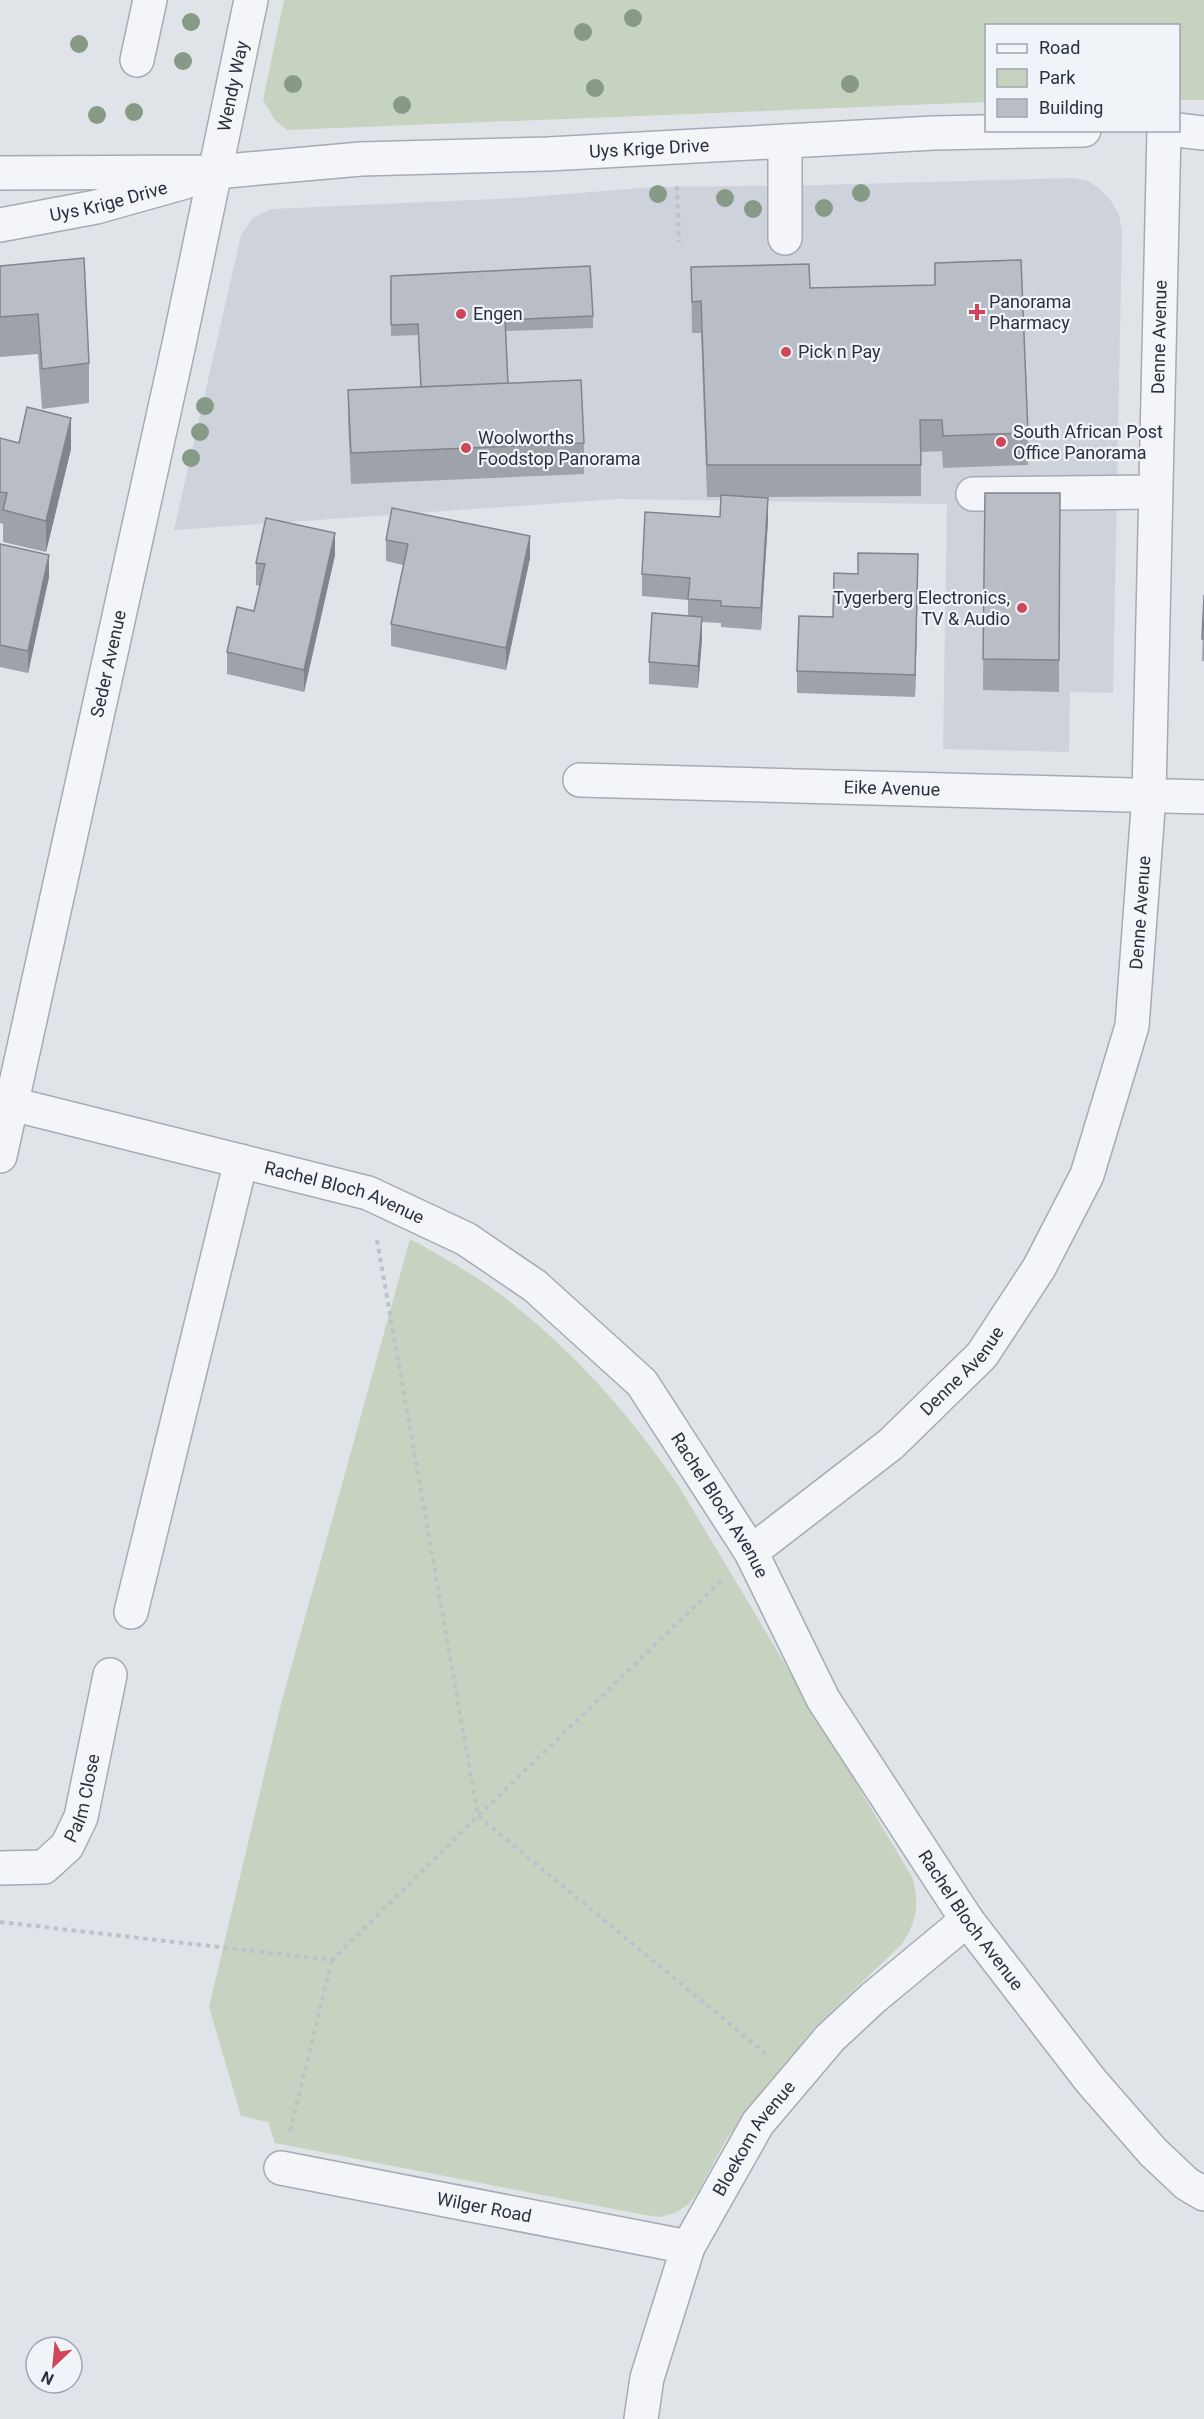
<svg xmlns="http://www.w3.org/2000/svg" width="1204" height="2419" font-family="Roboto,sans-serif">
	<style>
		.built { fill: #ced3db }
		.green { fill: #c6d3c1 }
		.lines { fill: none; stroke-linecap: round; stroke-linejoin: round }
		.minor-casing { stroke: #a5abb3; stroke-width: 36 }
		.path { stroke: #bec2c8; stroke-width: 4; stroke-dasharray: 4.5 4.5; stroke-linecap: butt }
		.minor { stroke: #f3f5f8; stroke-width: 33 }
		.tree { fill: #869a87 }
		.wall { fill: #9ea3aa }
		.shaded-wall { fill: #81848b }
		.building { fill: #b8bdc6; stroke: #81848b; stroke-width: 1.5 }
		.poi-dot { fill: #cf4559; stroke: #f0f3f7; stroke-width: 2 }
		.labels { text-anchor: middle; stroke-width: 4.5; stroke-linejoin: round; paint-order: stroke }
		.street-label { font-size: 18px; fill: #293141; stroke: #f0f3f7 }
		.poi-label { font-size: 18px; fill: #293141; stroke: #f0f3f7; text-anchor: start }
	</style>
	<rect width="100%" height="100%" fill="#e0e4e9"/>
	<path class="built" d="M1072 178 1088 181 1100 189 1111 201 1119 215 1122 231 1113 693 1070 692 1069 752 943 749 947 504 617 499 174 530 241 235 253 218 271 209 517 198 653 187 818 185Z"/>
	<path class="green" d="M284 0H1204V100H1179L1178 26H986V102L287 130 274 119 263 100Z
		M410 1239C441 1256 472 1273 500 1294 573 1350 629 1413 680 1488L912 1877C920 1903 917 1921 902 1944L815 2027 727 2138 698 2192 689 2204 675 2213 660 2217 645 2215 275 2143 268 2122 241 2116 209 2007 281 1704Z"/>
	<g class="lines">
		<defs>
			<g id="minor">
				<path d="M137 60 150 0"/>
				<path d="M1177 130 1204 133"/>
				<path id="s1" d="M0 173 215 172 361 159 548 154 934 133 1084 130"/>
				<path id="s2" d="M0 225 96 207 185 182"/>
				<path d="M785 238V141"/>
				<path d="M973 494 1155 492"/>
				<path id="s3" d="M580 780 1204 797"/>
				<path id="s4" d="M12 1104 368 1193 466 1239 535 1286 642 1383 751 1552 823 1699 967 1920 1091 2081 1153 2152 1187 2184 1204 2194"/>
				<path id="s5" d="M0 1156 179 344 251 0"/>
				<path id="s6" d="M751 1552 891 1444 982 1355 1039 1268 1087 1175 1132 1026 1149 795 1164 130"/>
				<path d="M131 1612 241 1161"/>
				<path id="s7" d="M0 1868 44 1867 67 1846 81 1817 110 1675"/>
				<path id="s8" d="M281 2168 688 2247"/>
				<path id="s9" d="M641 2419 647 2378 688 2247 758 2123 830 2038 873 1998 967 1920"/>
			</g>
		</defs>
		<use href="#minor" class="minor-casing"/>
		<path class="path" d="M677 186 679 242
			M377 1240 478 1816 766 2054
			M0 1922 332 1960 478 1816 722 1580
			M290 2131 332 1960"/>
		<use href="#minor" class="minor"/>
	</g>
	<g class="tree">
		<circle cx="633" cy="18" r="9"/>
		<circle cx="191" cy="22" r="9"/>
		<circle cx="583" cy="32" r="9"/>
		<circle cx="79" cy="44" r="9"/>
		<circle cx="183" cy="61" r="9"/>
		<circle cx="293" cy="84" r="9"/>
		<circle cx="850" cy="84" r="9"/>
		<circle cx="595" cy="88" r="9"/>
		<circle cx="402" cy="105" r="9"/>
		<circle cx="134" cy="112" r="9"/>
		<circle cx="97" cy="115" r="9"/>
		<circle cx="861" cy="193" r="9"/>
		<circle cx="658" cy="194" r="9"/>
		<circle cx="725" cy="198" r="9"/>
		<circle cx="824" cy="208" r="9"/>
		<circle cx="753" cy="209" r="9"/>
		<circle cx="205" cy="406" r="9"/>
		<circle cx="200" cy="432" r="9"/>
		<circle cx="191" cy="458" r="9"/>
	</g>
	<path class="wall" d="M935 263 1028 433V465L943 468 942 451 921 452V496L743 497 768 520 761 630 721 627V623L702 622V639L698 688 649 684V662L688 616V600L642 596V574L720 517 721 497H707L701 333H692L691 267 810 288 935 285Z
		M0 266 89 363V403L42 409 38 354 0 357Z
		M391 276 593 316V328L506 331 508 383 584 443V474L351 484 348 422V390L421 387 418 335 391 336Z
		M0 438 19 443 71 449 46 552 3 542V524L0 523Z
		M985 493H1060L1059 692 983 690Z
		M386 540 530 558 506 670 391 646V624L403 565 386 561Z
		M0 544 49 577 28 673 0 667Z
		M335 555 304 692 227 674V652L254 611 260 586 256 585V563Z
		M918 576 915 697 797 693V671L833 617Z
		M1204 595V661H1202Z"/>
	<path class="shaded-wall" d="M71 418V449L46 552V521Z
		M768 498V520L761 630V608Z
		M335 533V555L304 692V670Z
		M530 536V558L506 670V648Z
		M918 554V576L915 697V675Z
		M49 555V577L28 673V651Z
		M702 617V639L698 688V666Z"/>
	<path class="building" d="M84 258 89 363 42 369 38 314 0 317V266Z
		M1021 260 1028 433 943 436 942 420H920L921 465H707L701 301 692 302 691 267 809 264 810 288 935 285V263Z
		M590 266 593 316 505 320 508 383 421 387 418 324 391 325V276Z
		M581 380 584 443 351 453 348 390Z
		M27 407 71 418 46 521 3 510 7 493 0 492V438L19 443Z
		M985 493H1060L1059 660 983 659Z
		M721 495 768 498 761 608 721 606V601L688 599 690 578 642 574 645 512 720 517Z
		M392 508 530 536 506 648 391 624 408 544 386 540Z
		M266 518 335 533 304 670 227 652 237 607 254 611 265 564 256 563Z
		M0 544 49 555 28 651 0 645Z
		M858 553 918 554 915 675 797 671 799 616 833 617 834 573 858 574Z
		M1204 595V639H1202Z
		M652 613 702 617 698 666 649 662Z"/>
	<g class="poi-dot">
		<path d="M974 303h6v6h6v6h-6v6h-6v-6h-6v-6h6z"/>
		<circle cx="461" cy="314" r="6"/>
		<circle cx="786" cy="352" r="6"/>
		<circle cx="1001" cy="442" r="6"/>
		<circle cx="466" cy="448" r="6"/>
		<circle cx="1022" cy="608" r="6"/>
	</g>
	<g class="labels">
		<g class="street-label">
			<text dy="6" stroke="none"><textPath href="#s5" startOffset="1095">Wendy Way</textPath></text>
			<text dy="6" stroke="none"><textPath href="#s1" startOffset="650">Uys Krige Drive</textPath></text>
			<text dy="6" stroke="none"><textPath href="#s2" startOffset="111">Uys Krige Drive</textPath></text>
			<text dy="6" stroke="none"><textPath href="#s6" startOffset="1358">Denne Avenue</textPath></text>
			<text dy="6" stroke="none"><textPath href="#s5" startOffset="504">Seder Avenue</textPath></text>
			<text dy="6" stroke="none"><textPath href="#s3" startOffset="312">Eike Avenue</textPath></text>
			<text dy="6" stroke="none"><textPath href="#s6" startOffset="782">Denne Avenue</textPath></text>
			<text dy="6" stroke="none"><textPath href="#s4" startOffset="344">Rachel Bloch Avenue</textPath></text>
			<text dy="6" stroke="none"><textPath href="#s6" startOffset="279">Denne Avenue</textPath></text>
			<text dy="6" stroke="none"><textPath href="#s4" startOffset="848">Rachel Bloch Avenue</textPath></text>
			<text dy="6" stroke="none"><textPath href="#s7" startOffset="126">Palm Close</textPath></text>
			<text dy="6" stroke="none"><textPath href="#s4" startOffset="1334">Rachel Bloch Avenue</textPath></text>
			<text dy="6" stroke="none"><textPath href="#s9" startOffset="306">Bloekom Avenue</textPath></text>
			<text dy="6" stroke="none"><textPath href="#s8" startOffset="207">Wilger Road</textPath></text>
		</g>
		<g class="poi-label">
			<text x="989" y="308">Panorama<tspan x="989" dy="21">Pharmacy</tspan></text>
			<text x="473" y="320">Engen</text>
			<text x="798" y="358">Pick n Pay</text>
			<text x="1013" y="438">South African Post<tspan x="1013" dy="21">Office Panorama</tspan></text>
			<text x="478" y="444">Woolworths<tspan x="478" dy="21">Foodstop Panorama</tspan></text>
			<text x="1010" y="604" text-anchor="end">Tygerberg Electronics,<tspan x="1010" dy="21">TV &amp; Audio</tspan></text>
		</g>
	</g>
	<rect x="985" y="24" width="195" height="108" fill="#f0f3f7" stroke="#a0a5ae" stroke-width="1.5"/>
	<rect x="997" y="44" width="30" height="9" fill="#f3f5f8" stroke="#a0a5ae" stroke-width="1.5"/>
	<text x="1039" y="54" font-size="18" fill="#293141">Road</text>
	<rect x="997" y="69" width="30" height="18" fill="#c6d3c1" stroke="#a0a5ae" stroke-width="1.5"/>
	<text x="1039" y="84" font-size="18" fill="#293141">Park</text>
	<rect x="997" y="99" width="30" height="18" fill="#b8bdc6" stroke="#a0a5ae" stroke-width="1.5"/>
	<text x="1039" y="114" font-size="18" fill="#293141">Building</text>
	<g transform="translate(54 2365) rotate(206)"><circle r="28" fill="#f0f3f7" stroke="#a0a5ae" stroke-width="1.5"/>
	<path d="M0-4.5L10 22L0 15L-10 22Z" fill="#cf4559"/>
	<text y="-9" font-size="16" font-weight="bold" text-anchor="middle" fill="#293141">N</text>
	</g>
</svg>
